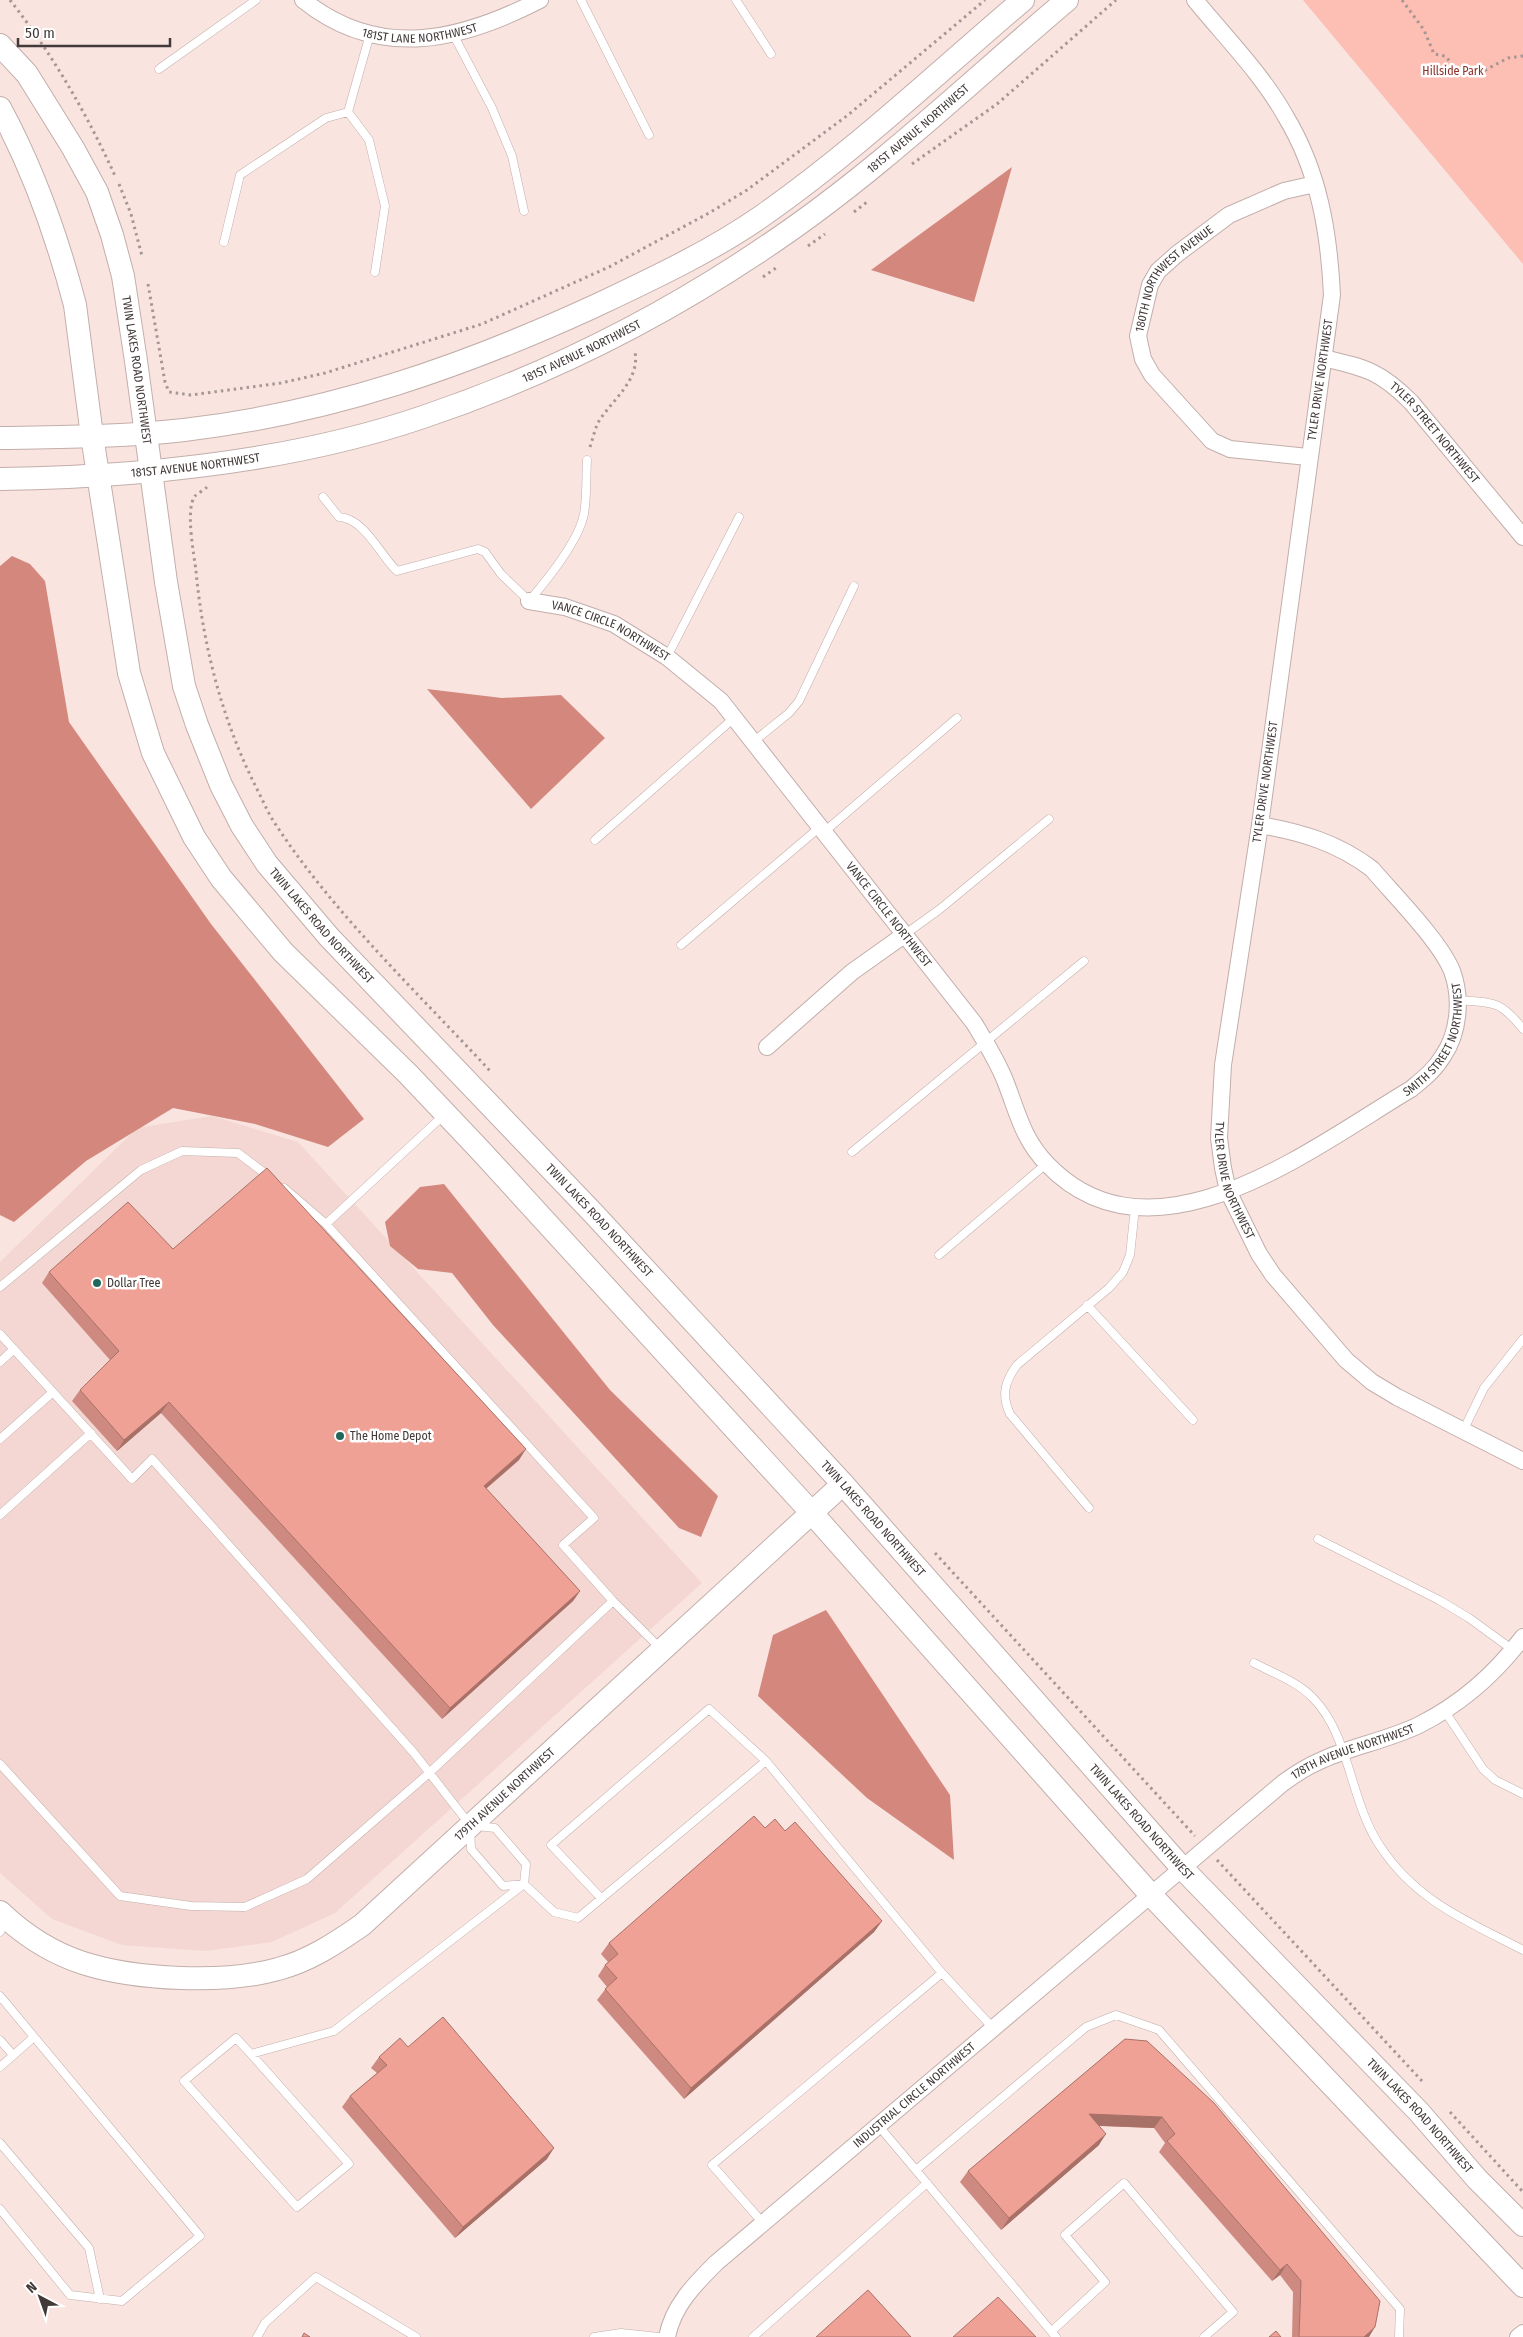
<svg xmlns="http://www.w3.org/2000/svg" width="1523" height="2337" font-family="'Fira Sans Condensed',sans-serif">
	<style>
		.built { fill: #f4d7d2 }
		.green { fill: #fdbeb3 }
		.water { fill: #d4887d }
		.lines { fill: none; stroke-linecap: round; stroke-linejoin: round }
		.lane-casing { stroke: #c2aeaa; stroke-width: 9 }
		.street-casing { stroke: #c2aeaa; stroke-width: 18 }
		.secondary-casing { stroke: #c2aeaa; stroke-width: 24 }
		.path { stroke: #a69694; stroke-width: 3; stroke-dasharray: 2.5 4; stroke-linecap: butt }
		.lane { stroke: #fff; stroke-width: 8 }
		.street { stroke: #fff; stroke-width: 16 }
		.secondary { stroke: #fff; stroke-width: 22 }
		.wall { fill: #ce8a80 }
		.shaded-wall { fill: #a87168 }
		.building { fill: #f0a195; stroke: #a87168 }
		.poi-dot { fill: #21675b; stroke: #fff; stroke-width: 2 }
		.labels { text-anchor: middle; stroke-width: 5; stroke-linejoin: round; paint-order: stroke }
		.street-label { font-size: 12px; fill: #423a39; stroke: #fff }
		.park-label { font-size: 12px; fill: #8c3127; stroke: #fff }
		.poi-label { font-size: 12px; fill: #423a39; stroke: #fff; text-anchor: start }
	</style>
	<rect width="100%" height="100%" fill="#f9e4e0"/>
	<path class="built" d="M212 1116 298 1142 702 1583 335 1913 272 1942 206 1951 122 1945 52 1919 0 1873V1262L137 1128Z"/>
	<path class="green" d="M1303 0H1523V264Z"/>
	<path class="water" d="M1012 167 974 302 871 270Z
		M12 556 30 564 45 581 69 722 211 924 364 1119 328 1147 255 1124 173 1108 86 1161 14 1222 0 1215V566Z
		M427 689 502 698 561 695 605 738 531 809Z
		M444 1184 610 1390 718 1496 701 1537 679 1528 493 1325 452 1273 418 1269 390 1246 385 1222 420 1187Z
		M826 1610 950 1795 954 1860 867 1798 758 1696 773 1635Z"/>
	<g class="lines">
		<defs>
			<path id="lane" d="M581 0 649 135
				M736 0 771 54
				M453 34 492 108 512 156 524 211
				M159 69 256 0
				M348 112 369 140 385 206 375 272
				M224 242 240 175 326 118 348 112 370 34
				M323 497 339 517C364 518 380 555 397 571L478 549 485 552 501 574 529 601C547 580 579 541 584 514 587 496 586 477 587 460
				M667 657 739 517
				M753 742 789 713 799 701 854 586
				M824 832 957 718
				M595 840 734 718
				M904 935 940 909 1049 819
				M681 945 820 827
				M1457 1000C1493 1003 1499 999 1523 1029
				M852 1152 1084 961
				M326 1224 444 1115
				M939 1255 1046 1164
				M0 1287 141 1170 182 1151 238 1153 271 1178
				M1087 1305 1193 1420
				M0 1334 132 1479 152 1459 414 1753 470 1825 471 1849 503 1886 524 1884 554 1912 578 1918 766 1761 709 1709 551 1845 601 1898
				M0 1362 14 1349
				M1463 1431 1484 1388 1523 1339
				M0 1439 53 1392
				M1089 1508 1010 1414C1001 1395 1005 1381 1017 1365L1109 1288 1123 1272 1130 1255 1135 1208
				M0 1515 91 1433
				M1318 1539 1439 1600 1469 1618 1513 1650
				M613 1601 661 1649
				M1254 1663C1273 1673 1298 1682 1313 1698 1350 1735 1350 1802 1380 1846 1416 1901 1467 1921 1523 1950
				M1444 1710 1483 1769 1495 1780 1523 1794
				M766 1761 942 1973
				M0 1764 120 1896 191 1906 245 1907 307 1879 428 1774 613 1601 563 1545 594 1518 326 1224 284 1188
				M0 1932 6 1920
				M0 1996 200 2236 122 2301 70 2295 0 2209
				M0 2040 13 2055
				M251 2054 349 2164 297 2207 184 2081 236 2038 251 2054 334 2031 524 1884 526 1864 495 1828 477 1826
				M0 2067 34 2037
				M878 2125 1056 2337
				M0 2143 89 2248 100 2299
				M916 2170 1086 2027 1116 2015 1159 2030 1400 2309 1399 2337
				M763 2223 712 2165 942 1973 993 2028
				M1052 2331 1105 2282 1065 2235 1124 2183 1233 2312 1204 2337
				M257 2337 265 2323 316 2277 416 2337
				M594 2337 621 2333 659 2337
				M753 2337 927 2183"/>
			<g id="street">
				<path id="s1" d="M303 0C379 61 460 41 540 0"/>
				<path id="s2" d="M1195 0C1226 38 1262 74 1286 117 1319 172 1329 232 1332 295L1260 825 1223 1065 1219 1138 1223 1168 1228 1191 1259 1254 1273 1275 1346 1360 1372 1382 1397 1397 1523 1461"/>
				<path id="s3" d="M1324 358C1366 368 1380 371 1411 402L1523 537"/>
				<path id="s4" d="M1308 457 1230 449 1212 441 1152 375 1143 359 1138 336 1150 285 1158 271 1177 254 1229 215 1284 191 1315 184"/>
				<path id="s5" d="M529 601 565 607 614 624 667 657 721 701 974 1023C986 1043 998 1062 1006 1083 1018 1114 1023 1139 1047 1164 1152 1274 1312 1148 1411 1089 1423 1079 1435 1070 1443 1056 1459 1033 1462 998 1452 971 1440 941 1394 895 1372 869 1338 843 1301 832 1260 825"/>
				<path d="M767 1047 852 972 904 935"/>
				<path id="s6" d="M667 2337C673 2306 694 2285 716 2263L1283 1783C1295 1774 1308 1766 1322 1760 1353 1746 1388 1740 1419 1725 1461 1704 1495 1674 1523 1637"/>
				<path d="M1518 2337 1523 2333"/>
			</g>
			<g id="secondary">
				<path id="s7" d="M0 45 27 74 73 148 97 192 112 235 123 276 136 361 166 582 184 686 197 725 221 785 242 826 267 864 329 937 594 1214 843 1484 1182 1868 1419 2112 1477 2179 1523 2225"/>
				<path d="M0 108C34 171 57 236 75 305L92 436 129 673 153 753 194 837 221 878 283 952 408 1074 480 1150 811 1512 1150 1894 1523 2286"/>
				<path d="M0 438C61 437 123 437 184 430 330 413 462 367 595 306 652 279 710 252 762 216 855 151 937 73 1023 0"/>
				<path id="s8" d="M0 479C139 477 291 462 423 417 548 375 665 316 773 242 878 171 970 82 1067 0"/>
				<path id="s9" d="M0 1912C23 1934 52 1953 83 1963 136 1980 225 1984 278 1969 309 1961 336 1943 362 1925L843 1484"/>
			</g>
		</defs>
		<use href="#lane" class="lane-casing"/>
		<use href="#street" class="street-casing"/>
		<use href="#secondary" class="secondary-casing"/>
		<path class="path" d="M10 0C53 55 87 114 116 178
			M1402 0 1424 30 1434 54 1445 56 1460 73 1474 76 1508 58 1523 56
			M912 164 997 104 1116 0
			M119 184 131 214 142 256
			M854 212 867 202
			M808 246 825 234
			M763 277 776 268
			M148 284 165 382 169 392 191 395 281 383 325 373 482 324 609 267 709 213 747 190 848 115 985 0
			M590 447C593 438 595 428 599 421 613 399 640 380 635 352
			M207 487C204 490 198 493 195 496 185 509 194 554 196 571 203 647 223 723 258 791 264 803 269 815 276 825 335 915 419 994 492 1073
			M935 1553 1195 1836
			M1217 1860 1422 2081
			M1450 2112 1523 2192"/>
		<use href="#lane" class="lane"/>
		<use href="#street" class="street"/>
		<use href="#secondary" class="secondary"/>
	</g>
	<path class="wall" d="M173 1249 519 1460 486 1489 580 1591 573 1601 442 1719 161 1413 117 1451 72 1401 80 1390 110 1360 42 1283 49 1272Z
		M765 1828 785 1831 882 1921 874 1932 684 2099 597 2000 607 1987 598 1976 605 1965 608 1962 601 1954 609 1943Z
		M1125 2039 1369 2337H1292L1293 2292 1280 2275 1272 2281 1159 2152 1165 2143 1154 2128 1099 2126V2145L1001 2230 960 2182 968 2171Z
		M408 2047 547 2159 455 2238 342 2107 350 2096 377 2073 371 2068 379 2057Z"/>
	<path class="shaded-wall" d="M169 1402 161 1413 117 1451 124 1440Z
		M526 1449 519 1460 476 1497 484 1486Z
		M580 1591 573 1601 442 1719 450 1708Z
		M882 1921 874 1932 684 2099 691 2088Z
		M1089 2114 1162 2117 1154 2128 1081 2125Z
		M1106 2134 1099 2145 1001 2230 1009 2218Z
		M554 2148 547 2159 455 2238 463 2227Z
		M1287 2264 1280 2275 1272 2281 1280 2270Z
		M1375 2327 1369 2337H1364Z"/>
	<path class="building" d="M267 1168 526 1449 484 1486 580 1591 450 1708 169 1402 124 1440 80 1390 119 1351 49 1272 128 1202 173 1249Z
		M754 1816 765 1828 775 1819 785 1831 795 1822 882 1921 691 2088 605 1989 617 1978 605 1965 618 1954 609 1943Z
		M443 2017 554 2148 463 2227 350 2096 387 2065 379 2057 400 2038 408 2047Z
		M1125 2039 1147 2041 1214 2103 1380 2301 1375 2327 1364 2337H1299L1301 2281 1287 2264 1280 2270 1167 2141 1175 2134 1162 2117 1089 2114 1106 2134 1009 2218 968 2171Z
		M868 2290 911 2337H816Z
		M998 2297 1036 2337H953Z
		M1276 2331 1281 2337H1269Z
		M304 2333 310 2337H302Z"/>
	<g class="poi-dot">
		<circle cx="97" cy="1283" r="5"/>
		<circle cx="340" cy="1436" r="5"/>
	</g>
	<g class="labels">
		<g class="street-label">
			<text dy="4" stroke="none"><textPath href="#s1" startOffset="126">181ST LANE NORTHWEST</textPath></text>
			<text dy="4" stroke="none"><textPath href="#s8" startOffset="1006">181ST AVENUE NORTHWEST</textPath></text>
			<text dy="4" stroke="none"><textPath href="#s4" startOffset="300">180TH NORTHWEST AVENUE</textPath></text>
			<text dy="4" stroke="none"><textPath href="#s8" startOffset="601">181ST AVENUE NORTHWEST</textPath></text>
			<text dy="4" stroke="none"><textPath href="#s7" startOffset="360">TWIN LAKES ROAD NORTHWEST</textPath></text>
			<text transform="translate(1320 380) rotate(-82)" y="4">TYLER DRIVE NORTHWEST</text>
			<text dy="4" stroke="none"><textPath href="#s3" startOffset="138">TYLER STREET NORTHWEST</textPath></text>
			<text dy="4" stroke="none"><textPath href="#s8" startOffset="196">181ST AVENUE NORTHWEST</textPath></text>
			<text dy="4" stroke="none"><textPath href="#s5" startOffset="88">VANCE CIRCLE NORTHWEST</textPath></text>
			<text transform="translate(1265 782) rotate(-82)" y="4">TYLER DRIVE NORTHWEST</text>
			<text dy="4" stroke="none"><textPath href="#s5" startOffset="492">VANCE CIRCLE NORTHWEST</textPath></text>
			<text dy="4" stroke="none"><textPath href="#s7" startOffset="959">TWIN LAKES ROAD NORTHWEST</textPath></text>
			<text dy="4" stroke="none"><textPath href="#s5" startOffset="1252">SMITH STREET NORTHWEST</textPath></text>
			<text dy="4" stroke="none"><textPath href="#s2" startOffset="1230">TYLER DRIVE NORTHWEST</textPath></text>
			<text dy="4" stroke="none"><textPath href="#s7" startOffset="1364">TWIN LAKES ROAD NORTHWEST</textPath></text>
			<text dy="4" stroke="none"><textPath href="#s7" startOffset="1769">TWIN LAKES ROAD NORTHWEST</textPath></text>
			<text dy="4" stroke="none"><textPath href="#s6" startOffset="910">178TH AVENUE NORTHWEST</textPath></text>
			<text dy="4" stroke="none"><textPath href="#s9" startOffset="584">179TH AVENUE NORTHWEST</textPath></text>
			<text dy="4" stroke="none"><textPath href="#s7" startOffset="2174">TWIN LAKES ROAD NORTHWEST</textPath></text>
			<text dy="4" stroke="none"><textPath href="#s6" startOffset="350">INDUSTRIAL CIRCLE NORTHWEST</textPath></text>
			<text dy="4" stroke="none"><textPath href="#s7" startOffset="2579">TWIN LAKES ROAD NORTHWEST</textPath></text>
		</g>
		<g class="park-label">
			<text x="1453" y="75">Hillside Park</text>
		</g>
		<g class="poi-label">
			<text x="107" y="1287">Dollar Tree</text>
			<text x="350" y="1440">The Home Depot</text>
		</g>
	</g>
	<g transform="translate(40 2297) rotate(319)" stroke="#ffffff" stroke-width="4" paint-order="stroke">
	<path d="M0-4L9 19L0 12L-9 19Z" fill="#423a39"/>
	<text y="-8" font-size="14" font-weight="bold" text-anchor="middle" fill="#423a39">N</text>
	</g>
	<path d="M18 38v8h152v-8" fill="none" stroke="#423a39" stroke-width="2.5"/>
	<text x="25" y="38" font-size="15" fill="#423a39" stroke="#ffffff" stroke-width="4" paint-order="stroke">50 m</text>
</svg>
